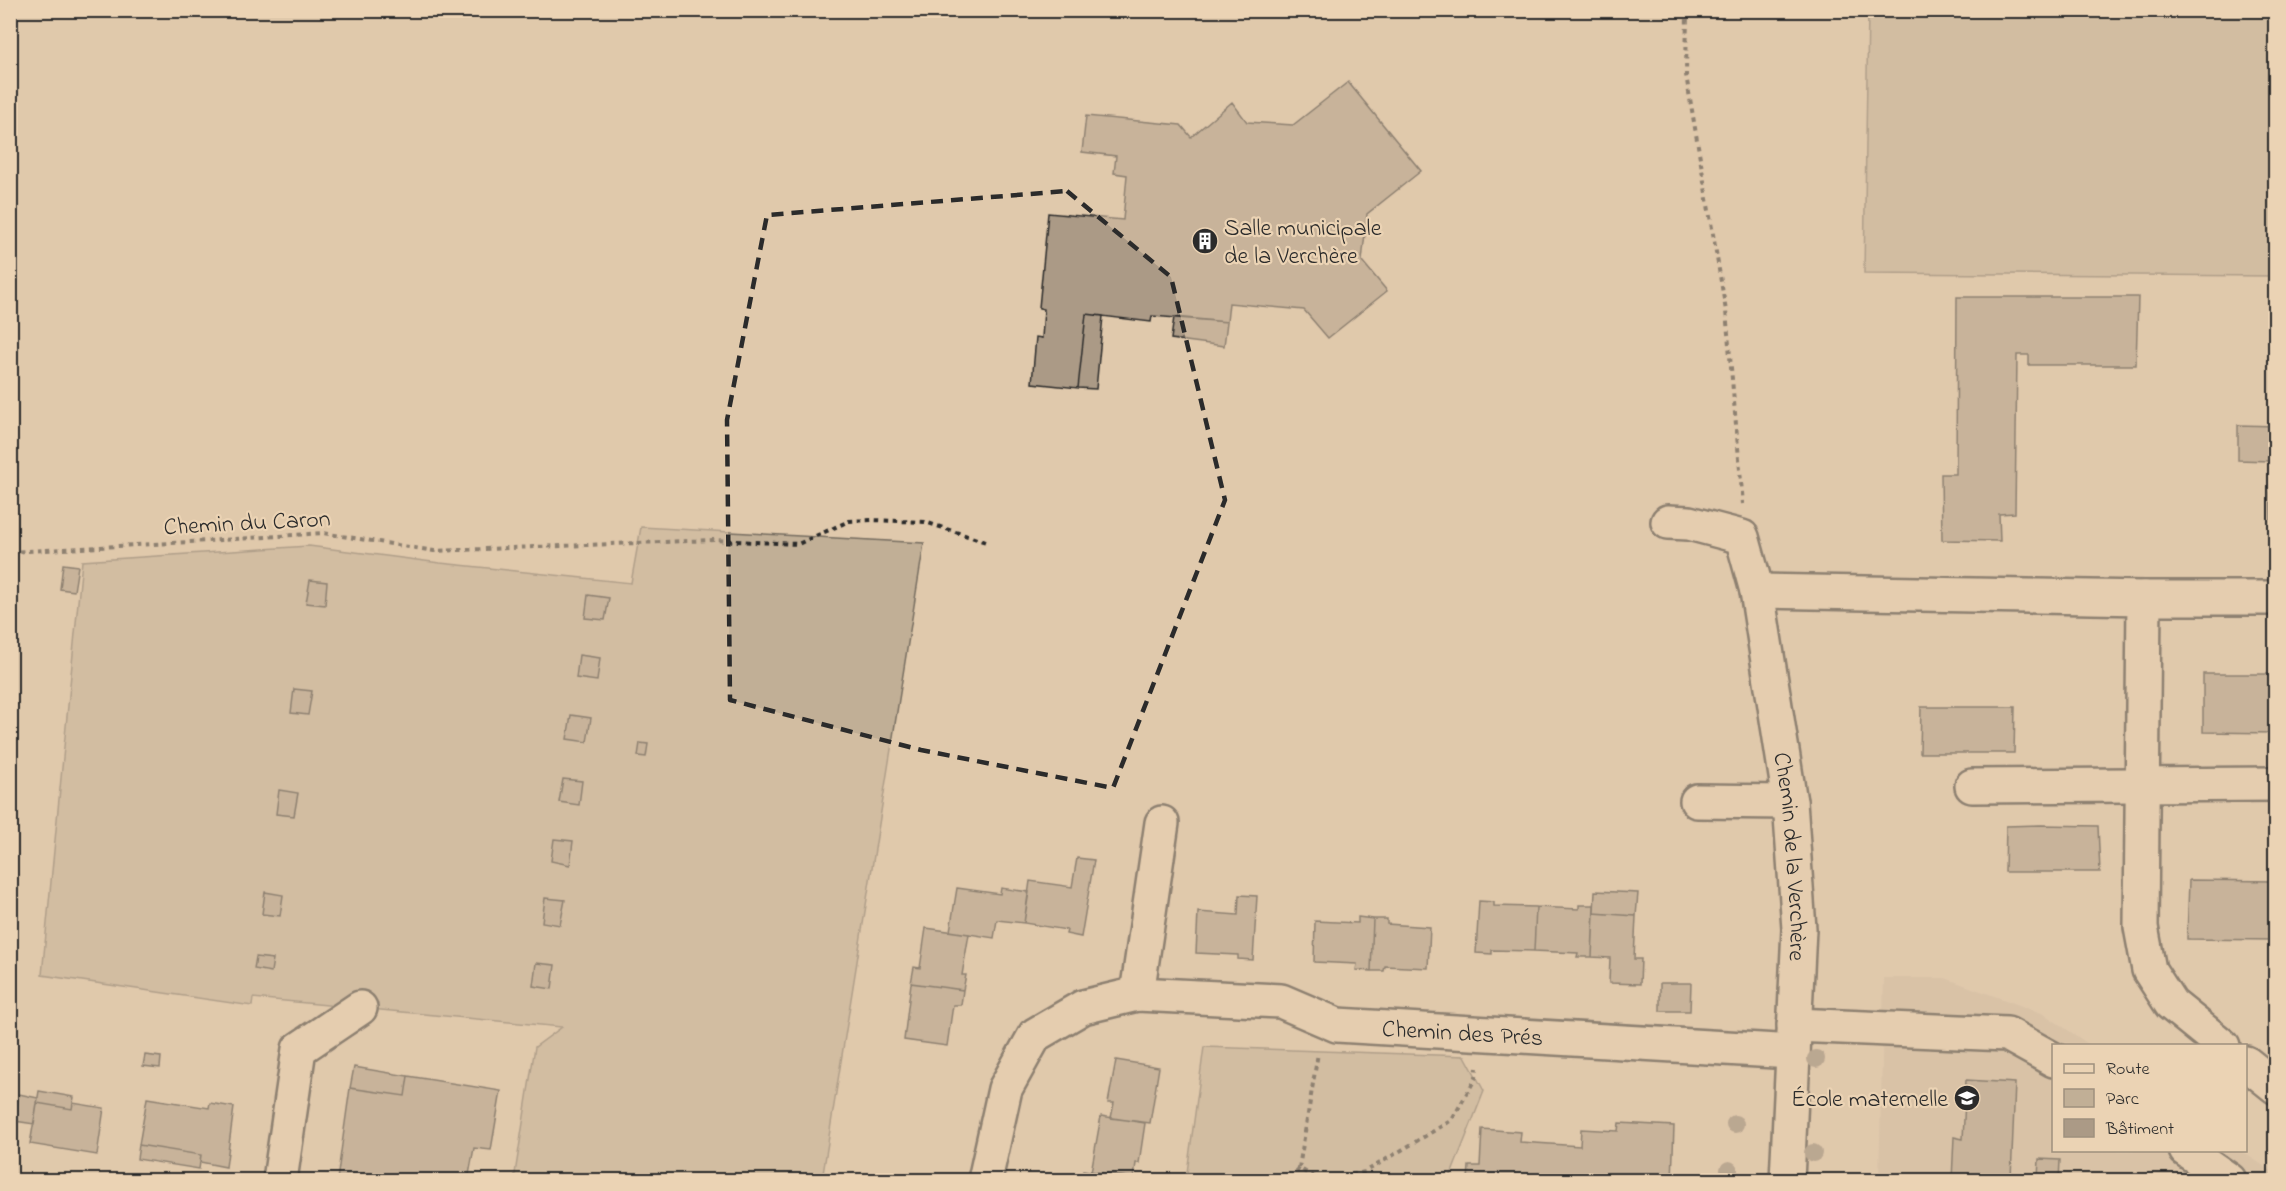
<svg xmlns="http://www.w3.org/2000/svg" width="2286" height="1191" font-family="'Indie Flower',sans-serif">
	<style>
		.built { fill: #d0bba1 }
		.green { fill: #c1af96; stroke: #766d60; stroke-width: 1.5 }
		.building { fill: #ab9a86; stroke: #2b2b2b; stroke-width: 1.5 }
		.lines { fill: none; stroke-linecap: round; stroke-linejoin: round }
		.minor-casing { stroke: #2b2b2b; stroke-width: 38 }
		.path { stroke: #2b2b2b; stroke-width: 4; stroke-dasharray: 4.5 4.5; stroke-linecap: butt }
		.minor { stroke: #ebd3b4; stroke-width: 33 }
		.tree { fill: #8d8071 }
		.marked { fill: none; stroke: #2b2b2b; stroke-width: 4.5; stroke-dasharray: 12 8; stroke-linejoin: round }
		.labels { text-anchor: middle; stroke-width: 4.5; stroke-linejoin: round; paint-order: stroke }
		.poi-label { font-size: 24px; fill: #2b2b2b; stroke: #ebd3b4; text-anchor: start }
		.street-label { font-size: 24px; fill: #2b2b2b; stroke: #ebd3b4 }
	</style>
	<rect width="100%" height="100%" fill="#e0c9ac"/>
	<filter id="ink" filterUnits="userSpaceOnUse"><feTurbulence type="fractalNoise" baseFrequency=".0167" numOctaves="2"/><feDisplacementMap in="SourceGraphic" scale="12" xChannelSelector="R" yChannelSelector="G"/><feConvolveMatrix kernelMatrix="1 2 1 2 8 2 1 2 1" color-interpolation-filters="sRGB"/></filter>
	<g filter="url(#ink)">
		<path class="built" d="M1884 978H1945L2044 1014 2090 1045 2054 1046V1150L2241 1151 2276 1174 2275 1180H1879Z"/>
		<path class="green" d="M1868 11H2275V276L1864 273Z
			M641 527 924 543 822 1180H514L535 1047 562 1027 253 998 252 1006 42 975 82 561 309 546 440 563 631 583Z
			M1204 1047 1465 1056 1484 1091 1449 1180H1186Z"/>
		<path class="building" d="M1348 82 1421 171 1367 214 1362 261 1387 291 1328 338 1304 310 1229 303 1227 322 1152 316 1151 322 1086 314 1078 388 1032 383 1036 337 1042 338 1044 309 1039 308 1048 213 1123 220 1127 175 1114 173 1116 156 1082 152 1086 116 1181 125 1191 137 1232 102 1247 122 1293 125Z
			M1957 297H2138L2136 365H2029V355H2017L2015 513 1999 514 2000 541 1942 540 1941 474H1956Z
			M1086 314 1103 316 1096 389 1078 388Z
			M1174 317 1227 322 1224 346 1171 339Z
			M2238 425 2276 426V525H2271L2270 461 2238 460Z
			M63 564 78 566 74 591 60 589Z
			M310 580 327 582 325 605 306 603Z
			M588 595 609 598 605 620 585 618Z
			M579 655 600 658 597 681 576 678Z
			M2203 674H2276V733L2203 732Z
			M294 689 312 691 308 715 291 713Z
			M1921 707H2015L2014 753H1920Z
			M571 715 591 718 587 742 567 739Z
			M640 743 648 744 646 757 638 756Z
			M563 779 582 781 579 805 559 802Z
			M279 790 298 793 294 816 276 814Z
			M2040 825 2098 826 2100 872H2005L2006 826Z
			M554 839 573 841 570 865 551 861Z
			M1077 858 1094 860 1081 937 1066 934 1067 930 1024 923 1030 881 1072 887Z
			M2189 880 2276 881V940L2187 939Z
			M957 888 1000 894 1001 888 1029 892 1024 923 997 920 994 938 950 931Z
			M1595 891 1638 893 1636 916 1594 913Z
			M265 892 283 895 280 916 262 914Z
			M1239 895 1257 896 1253 960 1238 959V955L1196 953 1198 912 1238 915Z
			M545 898 565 900 560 925 542 922Z
			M1479 901 1494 902V906L1536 907 1534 951 1492 950V954L1476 953Z
			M1579 905H1594L1592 957H1577L1578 953 1534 951 1536 907 1579 909Z
			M1594 913 1636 916 1634 959H1641L1640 984 1609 983 1610 958 1592 957Z
			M1358 917 1373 919 1371 971 1356 970 1357 964 1314 962 1315 921 1358 923Z
			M1373 919H1387V924L1430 927 1428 968 1385 966 1384 971H1371Z
			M926 928 969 934 962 975H966L963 990 911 983 914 967 920 968Z
			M256 957 273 959 271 972 254 969Z
			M536 963 555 965 552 989 533 986Z
			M911 983 963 990 961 1005H953L947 1046 904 1040Z
			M1660 983H1691L1690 1011H1660Z
			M145 1055 161 1057 160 1068 143 1066Z
			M1116 1060 1159 1067 1150 1123 1111 1118 1114 1103H1108Z
			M354 1067 408 1076 405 1096 350 1088Z
			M408 1076 501 1091 491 1150 474 1148 468 1180H337L350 1088 405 1096Z
			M1966 1080 2015 1083 2011 1178 2038 1179 2039 1159 2060 1160 2059 1180H1952L1954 1137 1963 1139Z
			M39 1091 74 1097 72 1109 37 1103Z
			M19 1094 38 1098 34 1124 15 1121Z
			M147 1098 209 1108 210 1103 234 1107 226 1167 200 1162 201 1155 139 1145Z
			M37 1103 72 1109 73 1103 104 1108 97 1155 30 1144Z
			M1101 1116 1145 1123 1139 1163H1136L1134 1178 1091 1172Z
			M1619 1123 1674 1126 1672 1180H1468L1469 1166H1480L1482 1129 1521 1132 1520 1142 1580 1146 1581 1129 1618 1131Z
			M139 1145 201 1155 199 1169 137 1159Z
			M1083 1170 1134 1178 1133 1180H1082Z"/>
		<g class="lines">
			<defs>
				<g id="minor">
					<path id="s1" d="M1668 522 1689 523 1742 537 1757 591 1790 802 1799 929 1787 1180"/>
					<path d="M1757 591 2144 598 2141 927 2149 970 2171 1004 2223 1046"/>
					<path d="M2144 598H2276"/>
					<path d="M1972 786 2276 784"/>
					<path d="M1697 801 1790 802"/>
					<path d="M1137 994 1162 823"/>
					<path d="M1794 1025 2007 1034 2054 1060"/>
					<path d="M2246 1063 2276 1087"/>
					<path d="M2186 1150 2229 1180"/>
					<path d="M280 1180 299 1049 360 1008"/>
					<path id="s2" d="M985 1180 1005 1089 1035 1035 1083 1007 1137 994 1281 1001 1337 1025 1793 1052"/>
				</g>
			</defs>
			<use href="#minor" class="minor-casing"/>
			<path class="path" d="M1687 10 1686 75 1726 311 1743 504
				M10 552 207 541 323 533 434 551 713 540 798 544 849 521 872 520 925 522 986 542
				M1299 1168 1318 1053
				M1292 1180 1299 1168 1319 1180
				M1325 1180 1365 1172 1452 1120 1476 1077 1477 1068"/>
			<use href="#minor" class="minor"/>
		</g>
		<g class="tree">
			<circle cx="1816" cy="1059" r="9"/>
			<circle cx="1735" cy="1124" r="9"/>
			<circle cx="1813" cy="1153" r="9"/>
			<circle cx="1729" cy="1170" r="9"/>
		</g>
	</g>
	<path d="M0 0H2286V1191H0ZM1067 191 1171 277 1225 500 1113 788 921 750 730 700 727 420 767 215Z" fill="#e0c9ac" fill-opacity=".55" fill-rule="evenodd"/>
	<path class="marked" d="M1067 191 1171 277 1225 500 1113 788 921 750 730 700 727 420 767 215Z"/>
	<defs>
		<symbol id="building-disc" viewBox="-11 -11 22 22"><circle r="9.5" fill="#2b2b2b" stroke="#ebd3b4"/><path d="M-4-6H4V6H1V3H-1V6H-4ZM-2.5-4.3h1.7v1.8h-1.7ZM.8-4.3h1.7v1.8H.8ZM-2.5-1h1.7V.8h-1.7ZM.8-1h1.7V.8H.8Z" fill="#fff"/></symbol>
		<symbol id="school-disc" viewBox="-11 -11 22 22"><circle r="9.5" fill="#2b2b2b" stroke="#ebd3b4"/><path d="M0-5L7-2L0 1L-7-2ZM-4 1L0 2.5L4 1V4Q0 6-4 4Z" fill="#fff"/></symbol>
	</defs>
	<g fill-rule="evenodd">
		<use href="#building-disc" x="1190" y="226" width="30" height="30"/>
		<use href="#school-disc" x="1952" y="1083" width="30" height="30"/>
	</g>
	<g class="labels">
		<g class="poi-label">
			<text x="1224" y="235">Salle municipale<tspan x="1224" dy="28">de la Verchère</tspan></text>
			<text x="1948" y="1106" text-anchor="end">École maternelle</text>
		</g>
		<g class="street-label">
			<text transform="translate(247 522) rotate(-3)" y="8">Chemin du Caron</text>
			<text dy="8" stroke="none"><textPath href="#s1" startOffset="400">Chemin de la Verchère</textPath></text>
			<text dy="8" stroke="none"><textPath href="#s2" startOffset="597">Chemin des Prés</textPath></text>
		</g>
	</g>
	<rect width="2286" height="1191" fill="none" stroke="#ebd3b4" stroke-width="36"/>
	<rect x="18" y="18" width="2250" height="1155" fill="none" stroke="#2b2b2b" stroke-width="2" filter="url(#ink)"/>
	<rect x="2052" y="1044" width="195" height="108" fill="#ebd3b4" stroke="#9e907d" stroke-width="1.5"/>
	<rect x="2064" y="1064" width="30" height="9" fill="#ebd3b4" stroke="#9e907d" stroke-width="1.5"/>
	<text x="2106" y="1074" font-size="18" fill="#2b2b2b">Route</text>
	<rect x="2064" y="1089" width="30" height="18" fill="#c1af96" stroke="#9e907d" stroke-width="1.5"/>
	<text x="2106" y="1104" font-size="18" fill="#2b2b2b">Parc</text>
	<rect x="2064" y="1119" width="30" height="18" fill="#ab9a86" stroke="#9e907d" stroke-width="1.5"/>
	<text x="2106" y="1134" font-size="18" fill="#2b2b2b">Bâtiment</text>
</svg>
